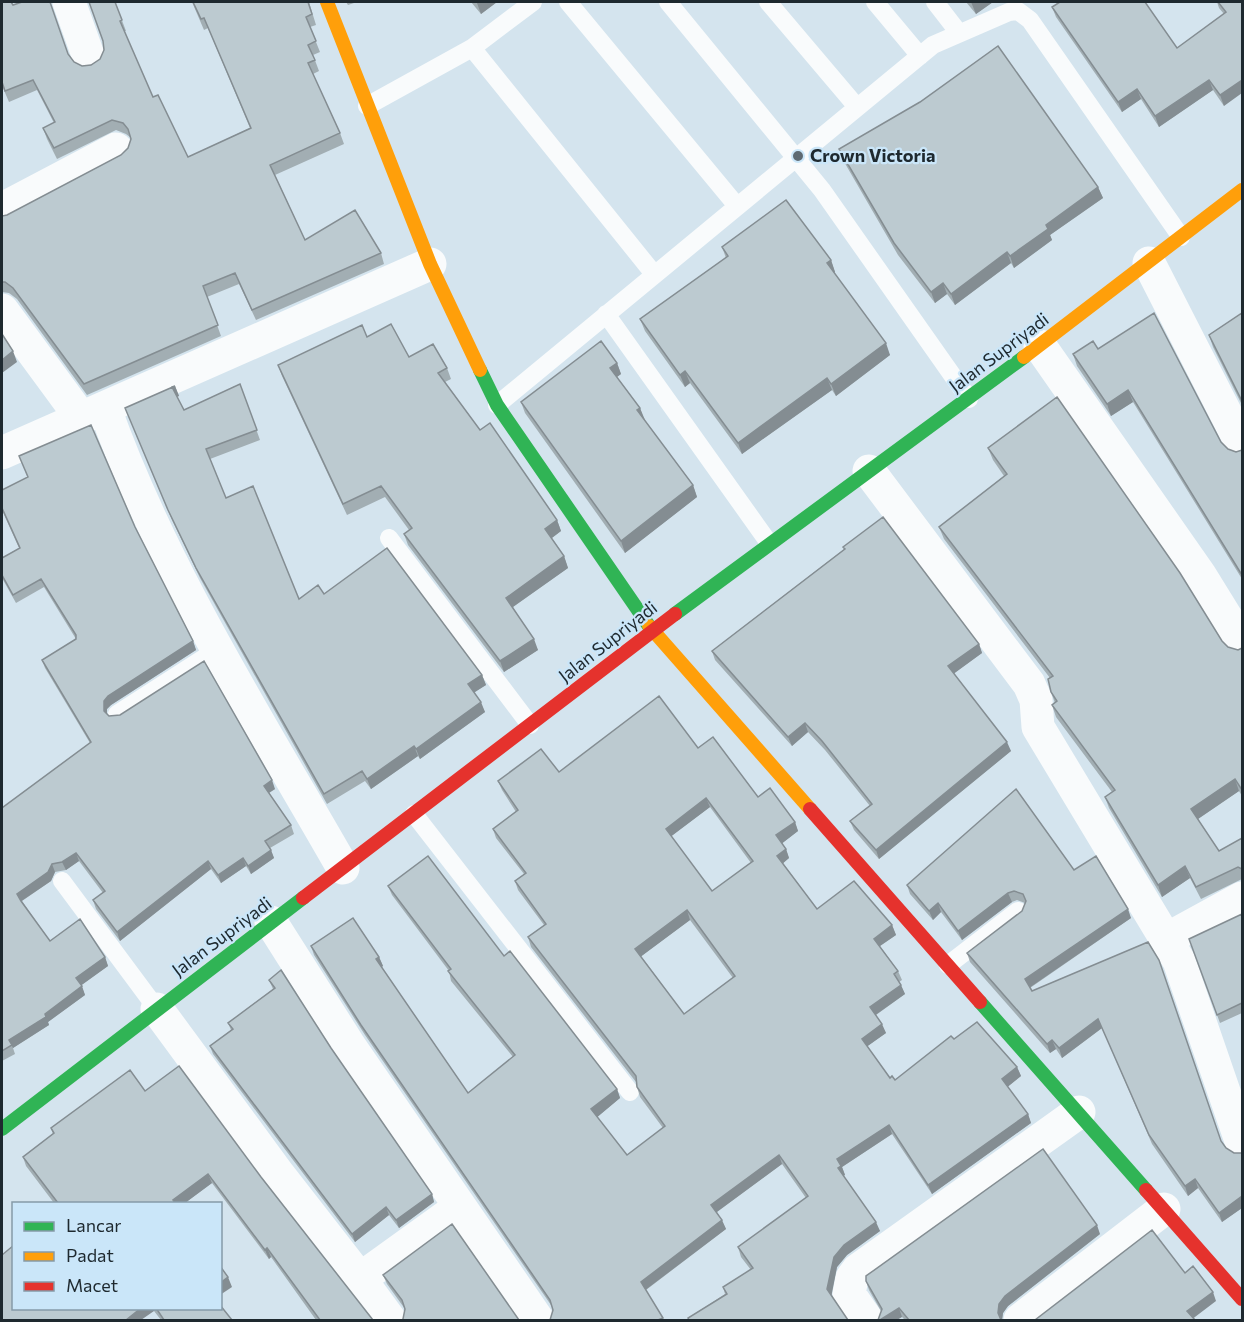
<svg xmlns="http://www.w3.org/2000/svg" width="1244" height="1322" font-family="Commissioner,sans-serif">
	<style>
		.lines { fill: none; stroke-linecap: round; stroke-linejoin: round }
		.lane { stroke: #f9fbfc; stroke-width: 18 }
		.street { stroke: #f9fbfc; stroke-width: 33 }
		.fast { stroke: #30b455; stroke-width: 14 }
		.slow { stroke: #ff9f0a; stroke-width: 14 }
		.jam { stroke: #e5322d; stroke-width: 14 }
		.wall { fill: #a2aeb3; fill-rule: evenodd }
		.shaded-wall { fill: #848d92 }
		.building { fill: #bccad0; stroke: #848d92; stroke-width: 1.5; fill-rule: evenodd }
		.poi-dot { fill: #5e6a72; stroke: #cae6f9; stroke-width: 2 }
		.labels { text-anchor: middle; stroke-width: 4.5; stroke-linejoin: round; paint-order: stroke }
		.poi-label { font-size: 18px; font-weight: bold; fill: #1e292f; stroke: #cae6f9; text-anchor: start }
		.street-label { font-size: 18px; fill: #1e292f; stroke: #cae6f9 }
	</style>
	<rect width="100%" height="100%" fill="#d4e4ee"/>
	<g class="lines">
		<path class="lane" d="M568 2 737 206
			M668 2 822 190 969 399
			M768 2 857 107
			M875 2 920 56
			M935 2 959 33
			M472 48 654 274
			M367 106 472 48 533 2
			M606 314 769 543
			M497 405 933 45 1009 12 1018 11 1030 20 1181 237
			M389 538 530 725
			M117 714 218 649
			M414 814 630 1092
			M62 881 157 1009
			M948 965 1018 911"/>
		<path class="street" d="M69 2 89 58
			M2 209 116 149
			M1149 263 1242 445
			M2 310 82 419
			M1040 346 1200 575 1242 643
			M105 409C163 571 258 719 343 868
			M2 453 430 264
			M869 471 1029 684 1036 700 1038 727 1179 961 1242 1144
			M271 922 349 1045 538 1320
			M1167 939 1242 898
			M157 1009 279 1175 360 1279
			M390 1320 360 1279 460 1207
			M867 1320 849 1294 852 1278 858 1270 1079 1112
			M1020 1320 1164 1209"/>
		<path class="fast" d="M480 370 497 405 649 626
			M675 614 1024 357
			M980 1002 1146 1190
			M2 1129 303 898"/>
		<path class="slow" d="M327 2 430 264 480 370
			M1024 357 1242 190
			M649 626 810 809"/>
		<path class="jam" d="M810 809 980 1002
			M303 898 675 614
			M1146 1190 1242 1299"/>
	</g>
	<path class="wall" d="M115 2 126 31H124L153 97 188 157 250 128 208 28 204 30 192 2H309L316 25 310 27 320 52 313 55 319 71 313 74 340 133 344 144 275 175 305 240 381 253 384 264 256 320 239 284 207 297 221 336 87 395 17 299 9 293 2 292V216L7 215 121 155 128 148 131 138 126 134 116 130 57 159 47 139 43 128 54 123 37 90 9 102 3 88 2 89 13 5 68 55 74 62 82 66 91 65 100 59 104 50Z
		M346 2H357L348 5Z
		M471 2H497L481 14Z
		M966 2H993L976 14Z
		M1217 2H1242L1224 106 1213 90 1159 127 1141 99 1122 112 1056 17 1052 7 1177 48 1224 14 1219 8Z
		M839 149 1098 187 1103 198 1050 235 1052 240 1014 268 1011 263 955 305 947 294 935 303 898 255 843 160Z
		M722 247 831 260 835 272H834L890 355 836 396 832 390 742 454 690 383 685 387 645 331 640 319 726 258Z
		M1242 313V405L1213 347 1209 335Z
		M367 337 409 357 447 368 451 379 445 382 480 430 557 520 561 531 552 538 564 556 568 568 513 607 538 650 504 672 408 545 404 534 409 530 385 497 347 515 282 376 278 365Z
		M1098 349 1221 442 1228 449 1236 452 1242 450V579L1133 402 1111 416 1077 366 1073 354Z
		M617 363 621 374 617 377 640 408 644 420 693 485 697 497 625 553 525 413 521 402Z
		M240 384 260 440 210 459 226 498 299 599 324 594 482 675 486 685 474 692 485 712 420 759 418 756 371 789 365 781 327 804 200 578 172 520 125 408 175 386 179 396 177 397 184 410Z
		M988 448 1228 647 1238 650 1242 648V796L1239 791 1198 819 1219 851 1242 838V879L1201 899 1190 878 1162 897 1109 808 1105 797 1112 792 1056 717 1052 705 1055 703 1051 692 1050 678 944 539 939 527 1004 476 993 460Z
		M19 456 135 527 193 641 196 650 111 705 107 709V714L109 716 275 789 269 793 291 825 294 834 270 848 274 858 251 874 246 866 221 883 211 869 120 941 96 909 93 900 103 893 79 861 66 870 55 872 51 881 22 901 50 941 105 957 108 966 81 985 85 995 48 1022 49 1025 13 1048 15 1054 2 1061V808L90 743 45 668 42 660 76 639 44 587 16 603 2 578V558L19 548 2 510V490L28 477Z
		M843 547 979 644 982 653 954 673 1011 751 879 859 854 830 850 821 870 806 825 750 808 732 792 746 715 660 712 651 844 549Z
		M698 748 758 797 795 822 798 831 782 843 786 849 789 858 783 863 817 909 892 925 896 935 880 946 898 971 902 980 899 982 905 994 876 1015 886 1033 867 1046 890 1078 895 1080 954 1039 1017 1067 1021 1076 1007 1087 1028 1114 1031 1123 932 1194 892 1134 842 1167 845 1175 843 1176 880 1231 847 1255 837 1267 831 1295 848 1320H689L688 1318 725 1294 723 1287 751 1270 741 1257 738 1247 806 1198 782 1164 717 1212 726 1229 646 1290 664 1320H550L551 1319 553 1308 365 1035 314 955 311 946 379 957 383 966 381 967 468 1093 513 1057 451 981 449 971 392 895 388 886 504 956 617 1089 620 1098 597 1117 627 1155 663 1128 640 1097 637 1087 636 1082 531 947 528 937 544 925 518 890 515 881 524 874 496 838 493 829 516 812 502 790 498 781 559 772ZM710 807 751 863 712 891 671 836ZM690 920 733 978 684 1014 641 956Z
		M1074 870 1131 918 1030 988 1032 991 1148 942 1221 1141 1226 1148 1234 1153H1242V1208L1222 1222 1198 1188 1188 1196 1152 1144 1102 1028 1062 1058 1056 1049 1050 1053 970 962 967 953 1022 911 1025 903 1017 900 1012 902 962 940 941 912 933 920 910 894 907 885Z
		M1242 914V1013L1220 1023 1189 939Z
		M269 980 331 1048 432 1194 434 1202 399 1228 389 1215 355 1242 213 1054 210 1046 231 1030 228 1023 273 989Z
		M145 1091 261 1177 373 1320H316L271 1257 269 1259 212 1183 185 1203H54L26 1166 23 1157 53 1134 51 1128Z
		M1100 1234 1008 1306 1003 1313 1002 1320H905L902 1317 881 1311 869 1290 866 1281Z
		M383 1275 519 1320 403 1319 405 1309 387 1284Z
		M14 1308H220L232 1320H161L154 1311 2 1320Z"/>
	<path class="shaded-wall" d="M479 2H497L481 14 477 3Z
		M971 2H993L976 14Z
		M1209 80 1213 90 1159 127 1155 116Z
		M1242 80V93L1224 106 1220 95Z
		M1137 89 1141 99 1122 112 1118 102Z
		M1098 187 1103 198 1050 235 1052 240 1014 268 1010 256 1046 225Z
		M1007 252 1011 263 955 305 951 294Z
		M831 260 835 272 831 275 827 263Z
		M943 283 947 294 935 303 931 292Z
		M886 343 890 355 836 396 831 384Z
		M13 351 17 362 2 373V360Z
		M617 363 621 374 614 379 610 368Z
		M685 371 690 383 685 387 680 375Z
		M827 378 832 390 742 454 738 443Z
		M175 386 179 396 176 397 172 387Z
		M1128 390 1133 402 1111 416 1107 404Z
		M640 408 645 420 642 422 637 410Z
		M693 485 697 497 625 553 621 541Z
		M557 520 561 531 549 540 545 529Z
		M564 556 568 568 510 609 506 598Z
		M534 639 538 650 504 672 500 661Z
		M193 641 196 650 111 705 107 709V720L104 711V701L108 696Z
		M979 644 982 653 952 675 948 666Z
		M482 675 486 685 472 694 468 684Z
		M481 702 485 712 420 759 416 749Z
		M805 723 808 732 792 746 788 737Z
		M1007 742 1011 751 879 859 876 850Z
		M414 746 418 756 371 789 367 779Z
		M1235 779 1239 791 1195 821 1191 809Z
		M272 780 275 789 267 794 264 786Z
		M706 798 710 807 669 838 666 829Z
		M795 822 798 831 780 845 776 835Z
		M786 849 789 858 781 865 777 856Z
		M271 850 274 858 251 874 248 866Z
		M76 853 79 861 66 870 62 862Z
		M243 858 246 866 221 883 218 875Z
		M208 861 211 869 120 941 117 932Z
		M52 864 55 872 51 881 20 902 17 894Z
		M1185 866 1190 878 1162 897 1158 885Z
		M1008 893 1012 902 962 940 958 931Z
		M938 903 941 912 933 920 929 911Z
		M1128 909 1131 918 1029 988 1025 979Z
		M687 910 690 920 639 958 635 949Z
		M892 925 896 935 877 948 874 939Z
		M105 957 108 966 79 987 76 978Z
		M379 957 383 966 379 969 376 959Z
		M901 985 905 994 874 1016 870 1007Z
		M82 986 85 995 48 1022 49 1025 13 1048 9 1040Z
		M1098 1019 1102 1028 1062 1058 1059 1048Z
		M882 1024 886 1033 865 1048 862 1039Z
		M1052 1040 1056 1049 1050 1053 1047 1044Z
		M1017 1067 1021 1076 1005 1089 1002 1079Z
		M617 1089 620 1098 595 1119 591 1109Z
		M1028 1114 1031 1123 932 1194 928 1185Z
		M889 1125 892 1134 842 1167 845 1175 841 1177 838 1168 837 1159Z
		M779 1155 782 1164 714 1214 711 1205Z
		M208 1174 212 1183 185 1203H174L173 1200Z
		M1195 1179 1198 1188 1188 1196 1185 1186Z
		M432 1194 434 1202 399 1228 396 1220Z
		M1242 1196V1208L1222 1222 1219 1213Z
		M386 1207 389 1215 355 1242 352 1234Z
		M722 1220 726 1229 644 1291 641 1282Z
		M876 1222 880 1231 847 1255 837 1267 831 1298 827 1289 834 1257 844 1245Z
		M1097 1225 1100 1234 1008 1306 1003 1313 1002 1320 998 1313 999 1304 1005 1296Z
		M267 1248 271 1257 269 1259 265 1250Z
		M228 1277 232 1287 220 1295V1283Z
		M1213 1292 1216 1301 1191 1320 1187 1311Z
		M141 1308H153L154 1311 141 1320H126Z
		M899 1308 902 1317 897 1320H880Z"/>
	<path class="building" d="M2 2H11L13 5 22 2H50L68 54 74 62 82 66 91 65 100 59 104 50 103 41 89 2H115L122 20 120 21 153 97 158 95 188 157 251 128 204 18 201 19 193 2H308L312 14 306 17 316 41 308 45 315 60 308 63 340 133 270 165 305 240 355 210 381 253 252 310 235 273 203 286 218 325 84 384 13 288 5 282H2V216L7 215 121 155 128 148 131 139 128 129 123 123 112 120 54 148 43 128 55 122 33 80 5 91 2 82Z
		M1060 2H1145L1177 48 1226 12 1218 2H1242V80L1220 95 1209 80 1155 116 1137 89 1118 102 1052 7Z
		M998 46 1098 187 1046 225 1048 229 1010 256 1007 252 951 294 943 283 931 292 894 243 839 149 920 102Z
		M786 200 831 260 827 263 886 343 831 384 827 378 738 443 685 371 680 375 640 319 728 256 722 247Z
		M1154 313 1221 442 1228 449 1236 452 1242 450V575L1128 390 1107 404 1073 354 1093 341 1098 349Z
		M1242 313V401L1209 335Z
		M391 324 409 357 433 344 447 368 438 373 480 430 490 423 557 520 545 529 564 556 506 598 534 639 500 661 404 534 412 528 381 486 343 504 278 365 362 325 367 337Z
		M2 334 13 351 2 360Z
		M601 341 617 363 610 368 640 408 637 410 693 485 621 541 521 402Z
		M240 384 257 430 206 449 226 498 253 486 299 599 318 585 324 594 387 548 482 675 468 684 481 702 416 749 414 746 367 779 362 771 324 794 196 568 168 510 125 408 175 386 172 387 184 410Z
		M1057 397 1180 573 1222 641 1228 647 1238 650 1242 648V790L1235 779 1191 809 1219 851 1242 838V869L1238 867 1196 887 1185 866 1158 885 1105 797 1115 790 1052 705 1057 701 1051 692 1048 679 1053 676 939 527 1007 474 988 448Z
		M91 425 135 527 193 641 108 696 104 701V711L109 716 120 715 204 661 272 780 264 786 291 825 265 841 271 850 248 866 243 858 218 875 208 861 117 932 93 900 105 891 76 853 62 862 52 864 48 872 17 894 21 901 50 941 80 919 105 957 76 978 82 986 45 1014 46 1017 9 1040 12 1045 2 1051V808L91 742 42 660 76 639V635L41 579 13 595 2 575V558L20 548 2 508V490L28 477 19 456Z
		M883 517 979 644 948 666 1007 742 876 850 850 821 872 804 822 741 805 723 788 737 712 651 845 549 843 547Z
		M659 696 698 748 713 737 758 797 770 788 795 822 776 835 786 849 777 856 817 909 854 881 892 925 874 939 898 971 894 974 901 985 870 1007 882 1024 862 1039 890 1078 892 1076 895 1080 951 1036 954 1039 977 1022 1017 1067 1002 1079 1028 1114 928 1185 889 1125 837 1159 841 1166 838 1168 876 1222 844 1245 834 1257 827 1289 848 1320H689L688 1318 727 1294 723 1287 753 1268 738 1247 808 1196 779 1155 711 1205 722 1220 641 1282 663 1318 658 1320H550L553 1310 550 1300 361 1025 311 946 353 918 379 957 376 959 468 1093 515 1055 448 971 451 969 388 886 428 856 504 956 510 951 617 1089 591 1109 627 1155 665 1126 637 1087 636 1076 528 937 546 924 515 881 526 873 493 829 518 810 498 781 541 749 559 772ZM706 798 753 861 712 891 666 829ZM687 910 735 976 684 1014 635 949Z
		M1016 789 1074 870 1096 856 1128 909 1025 979 1032 991 1148 942 1159 960 1221 1141 1226 1148 1234 1153H1242V1196L1219 1213 1195 1179 1185 1186 1149 1135 1098 1019 1059 1048 1052 1040 1047 1044 967 953 1022 911 1026 901 1023 894 1014 891 1008 893 958 931 938 903 929 911 907 885Z
		M1242 914V1003L1217 1015 1189 939Z
		M281 970 331 1048 432 1194 396 1220 386 1207 352 1234 210 1046 233 1029 228 1023 275 988 269 980Z
		M179 1066 261 1177 373 1320H320L267 1248 265 1250 208 1174 173 1200 175 1203H58L23 1157 54 1133 51 1128 130 1070 145 1091Z
		M1043 1149 1097 1225 1005 1296 999 1304 998 1313 1001 1320H909L899 1308 880 1320H878L882 1309 866 1281V1276Z
		M452 1224 519 1320H402L403 1319 405 1309 402 1300 383 1275Z
		M1152 1230 1185 1273 1193 1266 1213 1292 1187 1311 1195 1320H1035Z
		M14 1245V1308H141L126 1320H2V1255Z
		M220 1266 228 1277 220 1283Z
		M220 1305 232 1320H164L156 1308H220Z"/>
	<circle class="poi-dot" cx="798" cy="156" r="6"/>
	<g class="labels">
		<g class="poi-label">
			<text x="810" y="162">Crown Victoria</text>
		</g>
		<g class="street-label">
			<text transform="translate(999 353) rotate(-37)" y="6">Jalan Supriyadi</text>
			<text transform="translate(608 642) rotate(-38)" y="6">Jalan Supriyadi</text>
			<text transform="translate(222 937) rotate(-37)" y="6">Jalan Supriyadi</text>
		</g>
	</g>
	<rect width="1244" height="1322" fill="none" stroke="#1e292f" stroke-width="6"/>
	<rect x="12" y="1202" width="210" height="108" fill="#cae6f9" stroke="#859aa8" stroke-width="1.5"/>
	<rect x="24" y="1222" width="30" height="9" fill="#30b455" stroke="#859aa8" stroke-width="1.5"/>
	<text x="66" y="1232" font-size="18" fill="#1e292f">Lancar</text>
	<rect x="24" y="1252" width="30" height="9" fill="#ff9f0a" stroke="#859aa8" stroke-width="1.5"/>
	<text x="66" y="1262" font-size="18" fill="#1e292f">Padat</text>
	<rect x="24" y="1282" width="30" height="9" fill="#e5322d" stroke="#859aa8" stroke-width="1.5"/>
	<text x="66" y="1292" font-size="18" fill="#1e292f">Macet</text>
</svg>
